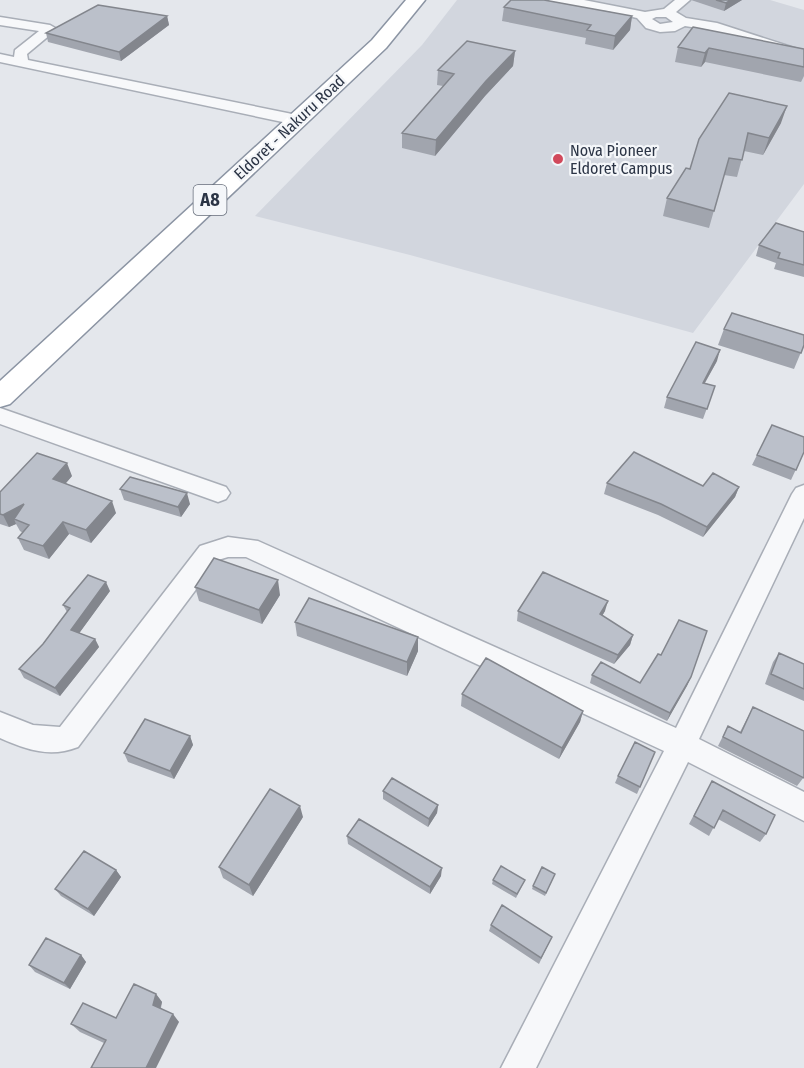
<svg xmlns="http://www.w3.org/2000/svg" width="804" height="1068" font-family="'Fira Sans Condensed',sans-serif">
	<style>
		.built { fill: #d2d6de }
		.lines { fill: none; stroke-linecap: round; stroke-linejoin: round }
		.minor-casing { stroke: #a9aeb7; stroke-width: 3 }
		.highway-casing { stroke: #8b94a3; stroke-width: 3 }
		.minor { fill: #f7f8fa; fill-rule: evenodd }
		.highway { fill: #fff; fill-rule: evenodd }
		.wall { fill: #a1a5ae }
		.shaded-wall { fill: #83868d }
		.building { fill: #bbc0ca; stroke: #83868d; stroke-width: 1.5 }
		.poi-dot { fill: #d1495b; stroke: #f4f6f9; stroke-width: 2 }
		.labels { text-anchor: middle; stroke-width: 4.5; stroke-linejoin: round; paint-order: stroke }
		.far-street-label { font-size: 16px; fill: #2b3445; stroke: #f4f6f9 }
		.far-poi-label { font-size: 16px; fill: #2b3445; stroke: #f4f6f9; text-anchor: start }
		.shield { fill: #f4f6f9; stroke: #676e7b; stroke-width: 1.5 }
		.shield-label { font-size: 18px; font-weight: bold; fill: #2b3445 }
	</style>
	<rect width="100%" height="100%" fill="#e4e7ec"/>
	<path class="built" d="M457 0H770L804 10V184L693 333 410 255 255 216 422 45Z"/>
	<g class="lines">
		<defs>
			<path id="minor" d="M548 0H584L645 12 664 9 675 0H690L676 12 686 18 717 23 804 51V60L710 30 685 26 675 31 660 32 646 28 637 18 607 11 555 4ZM656 17H666L673 22 660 24 652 19Z
				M0 17 50 25 57 29 27 54 28 60 297 115 305 120 297 125 0 62V54L14 57 15 50 39 31 0 25Z
				M0 408 226 487 230 493 226 499 218 502 0 424Z
				M804 485V518L699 739 804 792V821L688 762 536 1068H501L664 751 246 557H228L218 560 78 747C50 758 27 750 0 738V712L33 725 60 727 200 546 228 537 258 541 676 728 792 494 796 488Z"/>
			<path id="highway" d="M406 0H425L386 48 10 404 0 407V381L372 40Z"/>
		</defs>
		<use href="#minor" class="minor-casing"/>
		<use href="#highway" class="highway-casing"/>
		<use href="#minor" class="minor"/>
		<use href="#highway" class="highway"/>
	</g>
	<path class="wall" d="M691 0H742L724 11Z
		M504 7 632 16 630 30 613 50 585 44 586 38 502 21Z
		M167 16 169 25 121 61 48 42 46 33Z
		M678 47 804 49V76L801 82 705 62 701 67 675 62Z
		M515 51 513 66 485 96 435 156 402 148V133L443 86 437 85 438 70Z
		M781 123 763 155 744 151 737 177 724 175 709 228 663 216 667 198 690 169 699 139Z
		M804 231V277L774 269 776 263 756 256 759 245 804 232Z
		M724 329 804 345 794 369 718 345Z
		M717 361 705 383 715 386 703 419 664 408 667 397Z
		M804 452 791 480 752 465 757 455Z
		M72 476 66 483 116 513 91 543 69 534 49 559 24 550 18 538 23 533 20 531 16 524 9 527 0 524V492Z
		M607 483 703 486 739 487 735 497 703 537 658 515 604 494Z
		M120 489 190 504 181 517 124 500Z
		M195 587 280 595 262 624 199 601Z
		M110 591 79 633 95 639 99 647 60 696 24 678 19 669 43 644 67 612 63 605Z
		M518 611H605L602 616 633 635 630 645 614 664 517 621Z
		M295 622 418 651 407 676 297 636Z
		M779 653 804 664V701L765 684 773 662Z
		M592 675 640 683 691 677 667 721 590 683Z
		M462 694 583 711 580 722 559 759 461 706Z
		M753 707 804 777 797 786 718 746 728 726 740 732Z
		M190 736 193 745 174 779 128 762 124 753Z
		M655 752 637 794 615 783 618 776Z
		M712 781 766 834 760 842 718 819 709 836 689 824Z
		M383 791 438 805 437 813 428 827 383 799Z
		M303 817 253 896 223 878 219 867Z
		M347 836 441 876 430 894 348 844Z
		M116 870 121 877 94 916 61 896 55 889Z
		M555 874 545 896 532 889 533 886Z
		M493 880H525L516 898 492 884Z
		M491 925 549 943 539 964 489 931Z
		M81 955 86 962 70 989 35 972 29 965Z
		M156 994 162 1002 161 1008 179 1022 104 1043 80 1032 71 1024 116 1018Z"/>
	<path class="shaded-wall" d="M731 0H742L724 11 726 3Z
		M167 16 169 25 121 61 119 52Z
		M632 16 630 30 613 50 615 36Z
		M709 48 705 62 701 67 705 53Z
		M515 51 513 66 485 96 435 156 436 140 486 81Z
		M787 106 781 123 763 155 769 138Z
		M720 350 717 361 699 393 703 383Z
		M67 463 72 476 59 491 53 479Z
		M739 487 735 497 703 537 707 527Z
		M187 493 190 504 181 517 178 507Z
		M112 501 116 513 91 543 86 530Z
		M24 504 14 519 16 524 9 527 3 515Z
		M63 522 69 534 49 559 43 546Z
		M278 580 280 595 262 624 259 610Z
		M106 582 110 591 75 639 71 630Z
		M608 601 605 611 597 624 600 614Z
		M633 635 630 645 614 664 618 655Z
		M418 637V651L407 676V662Z
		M95 639 99 647 60 696 55 688Z
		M691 677 687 686 667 721 670 713Z
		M583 711 580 722 559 759 562 748Z
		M190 736 193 745 174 779 170 771Z
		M438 805 437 813 428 827 429 819Z
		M300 806 303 817 253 896 249 885Z
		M442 868 441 876 430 894V887Z
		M116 870 121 877 94 916 88 909Z
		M81 955 86 962 70 989 64 983Z
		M156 994 162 1002 159 1013 153 1005Z
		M173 1014 179 1022 156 1068H146Z"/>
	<path class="building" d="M511 0H544L632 16 615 36 587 30 591 25 504 7Z
		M716 0H731L726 3Z
		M98 5 167 16 119 52 46 33Z
		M693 27 804 49V67L709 48 705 53 678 47Z
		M467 41 515 51 486 81 436 140 402 133 454 74 438 70Z
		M729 93 787 106 769 138 748 133 742 160 729 158 714 211 667 198 686 168 690 169 699 139Z
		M776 223 804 232V231V265L778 258 780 253 759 245Z
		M732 313 804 335V345L801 353 724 329Z
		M696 342 720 350 703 383 715 386 707 409 667 397Z
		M772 425 804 437V452L796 470 757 455Z
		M634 452 703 486 713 473 739 487 707 527 661 504 607 483Z
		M37 453 67 463 53 479 112 501 86 530 63 522 43 546 18 538 29 525 14 519 24 504 3 515 0 514V492Z
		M130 477 187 493 178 507 120 489Z
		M214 558 278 580 259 610 195 587Z
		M543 572 608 601 600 614 633 635 618 655 518 611Z
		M88 575 106 582 71 630 95 639 55 688 19 669 43 644 70 608 63 605Z
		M309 598 418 637 407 662 295 622Z
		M679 620 707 631 691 677 670 713 592 675 601 662 640 683 658 654 661 655Z
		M779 653 804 664V689L771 674Z
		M486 658 583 711 562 748 462 694Z
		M753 707 804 731V778L723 737 728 726 741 733Z
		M145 719 190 736 170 771 124 753Z
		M635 742 655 752 640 787 618 776Z
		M392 778 438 805 429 819 383 791Z
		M712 781 775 815 766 834 723 810 714 828 694 816Z
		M270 789 300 806 249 885 219 867Z
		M359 819 442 868 430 887 347 836Z
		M84 851 116 870 88 909 55 889Z
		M501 866 525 880 517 894 493 880Z
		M542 867 555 874 546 893 533 886Z
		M502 905 552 937 541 958 491 925Z
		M46 938 81 955 64 983 29 965Z
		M134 984 156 994 153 1005 173 1014 146 1068H91L106 1040 71 1024 83 1003 116 1018Z"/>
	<circle class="poi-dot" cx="558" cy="159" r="6"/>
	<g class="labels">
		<g class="far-street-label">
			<text transform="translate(289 127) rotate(-43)" y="6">Eldoret - Nakuru Road</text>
		</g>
		<g class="far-poi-label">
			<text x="570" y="156">Nova Pioneer<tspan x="570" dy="18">Eldoret Campus</tspan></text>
		</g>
		<rect class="shield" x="193.5" y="185" width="33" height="30" rx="4.5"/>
		<g class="shield-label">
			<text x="210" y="206">A8</text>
		</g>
	</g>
</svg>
